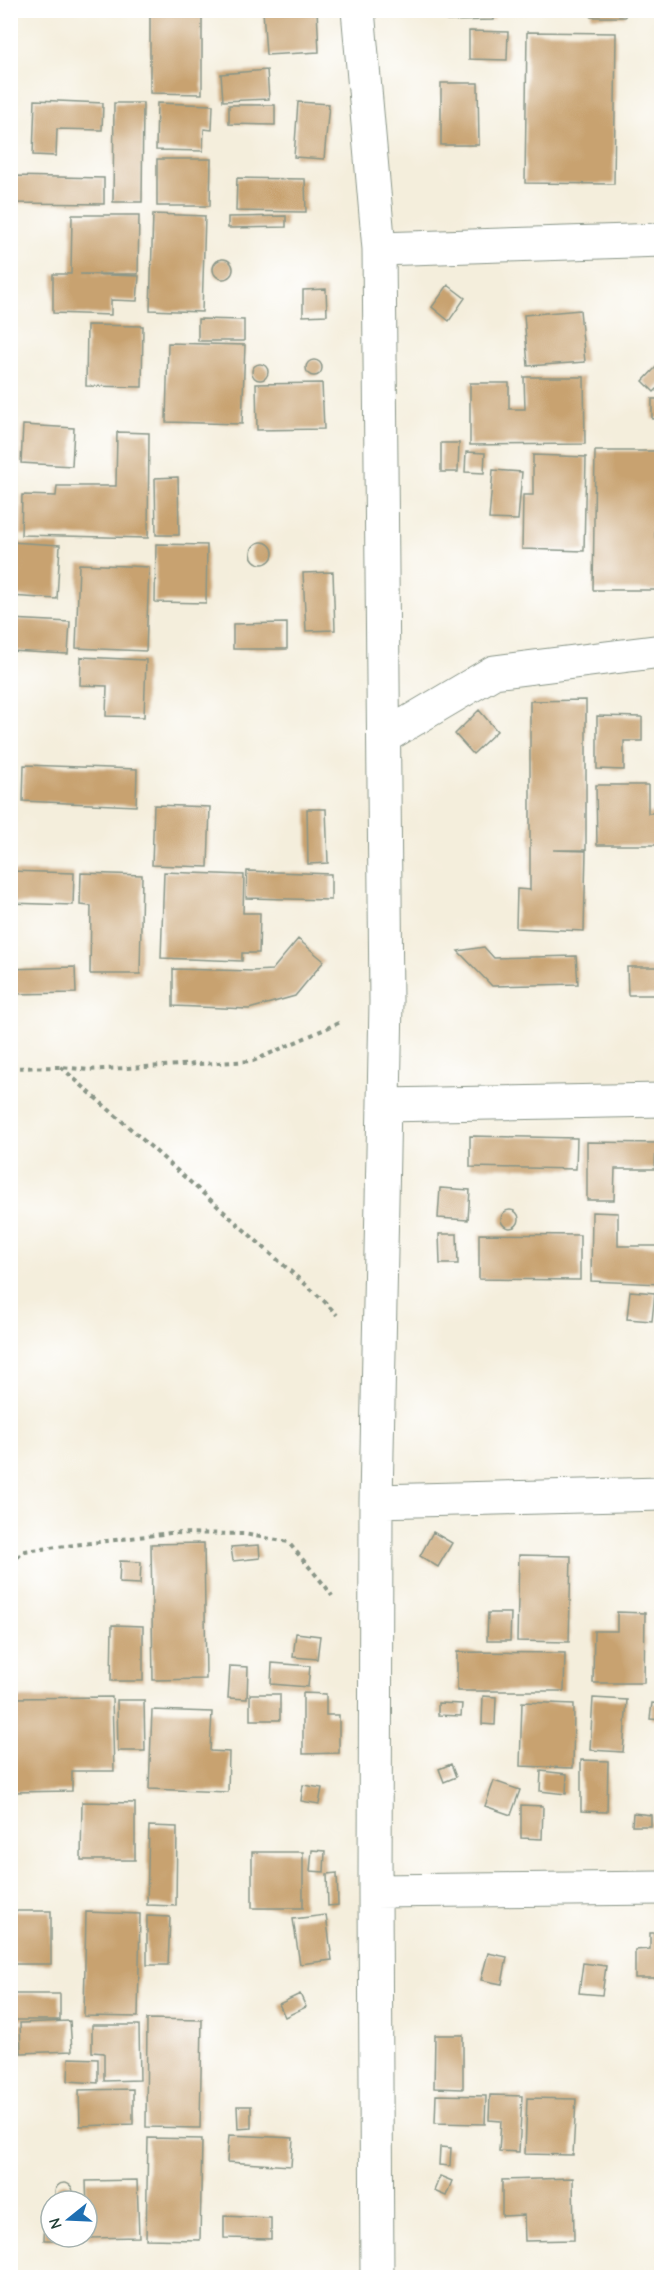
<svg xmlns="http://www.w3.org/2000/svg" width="672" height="2288" font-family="'Comic Neue',sans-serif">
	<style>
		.building { fill: #c8a26f }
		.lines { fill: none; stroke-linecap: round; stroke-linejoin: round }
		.minor-casing { stroke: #8a9688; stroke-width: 35 }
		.path { stroke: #8a9688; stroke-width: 4; stroke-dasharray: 4.5 4.5; stroke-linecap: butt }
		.minor { stroke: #fff; stroke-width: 33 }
	</style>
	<rect width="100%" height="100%" fill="#fff"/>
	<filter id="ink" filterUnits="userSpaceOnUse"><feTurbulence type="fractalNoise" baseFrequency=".0167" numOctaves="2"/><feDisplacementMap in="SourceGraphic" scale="12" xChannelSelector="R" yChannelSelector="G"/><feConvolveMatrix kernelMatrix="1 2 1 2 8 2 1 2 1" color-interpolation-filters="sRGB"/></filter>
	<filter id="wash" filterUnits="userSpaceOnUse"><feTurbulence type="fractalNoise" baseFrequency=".008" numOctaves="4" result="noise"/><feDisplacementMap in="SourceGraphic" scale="24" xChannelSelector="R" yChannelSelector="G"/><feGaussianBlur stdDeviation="1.35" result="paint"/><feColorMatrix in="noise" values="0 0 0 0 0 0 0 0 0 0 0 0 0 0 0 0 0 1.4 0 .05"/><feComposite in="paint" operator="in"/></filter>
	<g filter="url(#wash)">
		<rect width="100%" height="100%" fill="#f4eedc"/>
		<g id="blocks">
			<path class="building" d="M150 10H202V94L150 93Z
				M263 10H317L319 52 266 55Z
				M447 10H494V20L447 21Z
				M592 10H625V17H591Z
				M469 31 508 32 507 60 469 59Z
				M527 32 616 33 614 184 525 183Z
				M267 70 269 99 223 101 221 74Z
				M441 83H478L479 145H441Z
				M35 100 103 103 102 130 57 129 56 156 33 155Z
				M298 102 329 104 324 159 294 157Z
				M114 103H143L142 202H113Z
				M157 103 213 105 212 130 204 129 203 151 156 150Z
				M229 105H275V125L229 124Z
				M157 159H211L210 206H157Z
				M10 176 104 178V204L10 203Z
				M237 178 305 179 306 212 236 211Z
				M153 214 205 216 202 312 150 310Z
				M72 215H139L138 274H80L139 276 137 301 111 300V315L53 313V274H71Z
				M286 216V227L228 228V217Z
				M213 269a10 10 0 1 1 20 0a10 10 0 1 1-20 0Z
				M448 285 465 298 449 321 432 307Z
				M326 289 327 315 303 316V290Z
				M580 310 585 362 528 366 524 315Z
				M198 319 244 320V341H198Z
				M87 325 143 326 142 387 86 386Z
				M168 343 245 345 242 424 166 422Z
				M306 368a8 8 0 1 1 16 0a8 8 0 1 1-16 0Z
				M252 372a8 8 0 1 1 16 0a8 8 0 1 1-16 0Z
				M657 366 662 371V384L654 392 643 381Z
				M524 377H584L585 444 470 445V383H509V409H525Z
				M322 383 324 429 257 430 256 384Z
				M652 399H662V418L652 419Z
				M23 425 74 428 72 466 21 463Z
				M117 432 149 433 148 538 21 535 22 495 56 496 57 486H116Z
				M10 435H14L15 462H10Z
				M441 443H459L458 472H441Z
				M595 451H662V511H656L655 537H662V590H593Z
				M466 452 485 453 484 473 465 472Z
				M533 455 586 457 584 551 522 549 523 495H533Z
				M493 470 522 472 518 520 489 519Z
				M178 477 179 535H156L155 478Z
				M10 542 60 545 57 599 10 596Z
				M251 553a11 11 0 1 1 22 0a11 11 0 1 1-22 0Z
				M156 544 207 545 206 603 155 602Z
				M79 564 149 567 146 651 76 648Z
				M333 572 335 630 306 631 303 573Z
				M10 619 70 622 68 654 10 651Z
				M287 623V649H233V624Z
				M81 657 146 660 144 717 106 716 107 686 80 685Z
				M586 700V850H553L586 851 584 931 516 928 517 889 530 890V701Z
				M479 710 497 731 473 754 455 734Z
				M597 716 642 717V741H624V770L597 769Z
				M24 765 137 769 136 806 23 801Z
				M596 785H648V813H662V845H597Z
				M154 805 210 807 208 867 152 865Z
				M307 809H326L328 863 308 864Z
				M10 871 74 873 73 905 10 903Z
				M247 871 331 874V900L246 898Z
				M164 872 244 875 243 913H260L259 953H242V961L161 958Z
				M81 873 142 875 140 974H90L91 906 80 905Z
				M298 939 324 961 295 996 249 1009 173 1006V969L253 971 272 970Z
				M484 947 494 958 576 956 578 984 492 986 458 951Z
				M75 967 76 993 10 994V969Z
				M627 967H662V995H628Z
				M470 1136 577 1138 576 1169 470 1167Z
				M587 1142 656 1143 655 1169H615L614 1200H587Z
				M440 1188 470 1190 468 1220 438 1218Z
				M501 1219a9 9 0 1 1 18 0a9 9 0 1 1-18 0Z
				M592 1212 618 1213V1246H662V1284L591 1281Z
				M439 1234H457L458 1264H440Z
				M479 1234 580 1235V1280L479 1279Z
				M630 1291 655 1293 652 1321 627 1319Z
				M433 1532 452 1543 438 1567 420 1556Z
				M204 1543 206 1679 153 1680 151 1544Z
				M259 1545 260 1558 233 1561 231 1547Z
				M519 1555 571 1556 569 1642 517 1641Z
				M120 1561 141 1562 140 1584 119 1583Z
				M617 1612 645 1613 644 1683H593L594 1631H617Z
				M488 1613H511L510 1641H487Z
				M112 1625 143 1626V1681H111Z
				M296 1633 320 1636 317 1659 293 1657Z
				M457 1652 565 1653 564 1691H457Z
				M272 1663 310 1666 308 1687 271 1684Z
				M230 1666 248 1667 247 1699 228 1698Z
				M303 1693 326 1694V1715H339V1753L303 1754Z
				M250 1694H280V1720H250Z
				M483 1696 496 1697 495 1725 482 1724Z
				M112 1697 114 1771H72V1791L10 1792V1698Z
				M593 1698 627 1700 623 1752 590 1750Z
				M117 1700H144L145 1751H118Z
				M522 1702 574 1704 573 1768 520 1766Z
				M438 1703 462 1704 461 1716 438 1715Z
				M652 1703 662 1704V1720L650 1719Z
				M152 1710 212 1712 210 1751 229 1752 228 1792 149 1789Z
				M581 1760 608 1761 607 1812 581 1811Z
				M451 1764 456 1777 444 1782 439 1769Z
				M541 1771 567 1774 566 1794 540 1791Z
				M494 1781 520 1790 511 1815 485 1806Z
				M303 1785 322 1788 319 1804 301 1801Z
				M82 1802 135 1803V1860H81Z
				M521 1805 543 1806 542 1839 521 1838Z
				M633 1813 651 1815V1826H632Z
				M149 1826 177 1827 176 1906 147 1905Z
				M312 1850 325 1851 324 1872 310 1871Z
				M252 1852H303V1908H252Z
				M337 1873 338 1905 328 1906 327 1874Z
				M10 1911H51V1964H10Z
				M86 1912 140 1914 138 2017 84 2016Z
				M326 1915 332 1960 300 1964 293 1919Z
				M147 1916 170 1917 168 1965H147Z
				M650 1933H662V1978H635V1950L650 1949Z
				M488 1953 507 1957 502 1984 481 1980Z
				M583 1963 606 1966 602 1995 579 1993Z
				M12 1994H60V2020H12Z
				M300 1994 306 2007 285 2017 279 2004Z
				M147 2019 202 2020 200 2128 146 2127Z
				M70 2021 72 2051 21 2053 20 2023Z
				M92 2025H139L140 2080 104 2081V2053L92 2052Z
				M435 2035H463V2089L434 2088Z
				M69 2058 98 2059V2083L68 2081Z
				M133 2089V2124L80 2126 79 2090Z
				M436 2095 486 2096 485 2124 435 2123Z
				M490 2095 522 2096 519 2152 499 2151 501 2121 489 2120Z
				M527 2098 576 2099 573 2155 525 2154Z
				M237 2106H251V2128L238 2129Z
				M229 2135 293 2138 291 2166 227 2162Z
				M148 2138 202 2139 200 2240 146 2239Z
				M440 2147 451 2148 450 2166 439 2165Z
				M440 2176 452 2181 446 2196 434 2191Z
				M573 2178 574 2240 525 2241 524 2215 502 2216V2180Z
				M137 2180 139 2237 88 2238 86 2181Z
				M55 2192a9 9 0 1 1 18 0a9 9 0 1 1-18 0Z
				M45 2216H51V2237H68V2240H44Z
				M224 2216 271 2218V2239L224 2238Z"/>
		</g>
	</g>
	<g filter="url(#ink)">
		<use href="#blocks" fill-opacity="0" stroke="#8a9688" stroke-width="1.5"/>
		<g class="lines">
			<defs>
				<path id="minor" d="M358 10 379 249 662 240
					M379 249 386 1002 376 1501 662 1494
					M384 737 494 672 662 651
					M384 1105 662 1100
					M376 1501 375 1891 662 1888
					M375 1891 377 2278"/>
			</defs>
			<use href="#minor" class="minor-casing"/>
			<path class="path" d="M61 1067 324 1301 337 1315
				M10 1068 61 1067 88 1070 253 1061 343 1021
				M10 1563 25 1551 107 1541 170 1533 244 1534 288 1542 326 1587 332 1596"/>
			<use href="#minor" class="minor"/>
		</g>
	</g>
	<rect width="672" height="2288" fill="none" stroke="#fff" stroke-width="36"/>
	<g transform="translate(69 2219) rotate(252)"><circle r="28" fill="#ffffff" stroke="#a5b1ae" stroke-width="1.5"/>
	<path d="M0-4.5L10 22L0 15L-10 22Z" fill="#1f6fb2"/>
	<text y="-9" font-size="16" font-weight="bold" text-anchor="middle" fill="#1f3d34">N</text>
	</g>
</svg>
